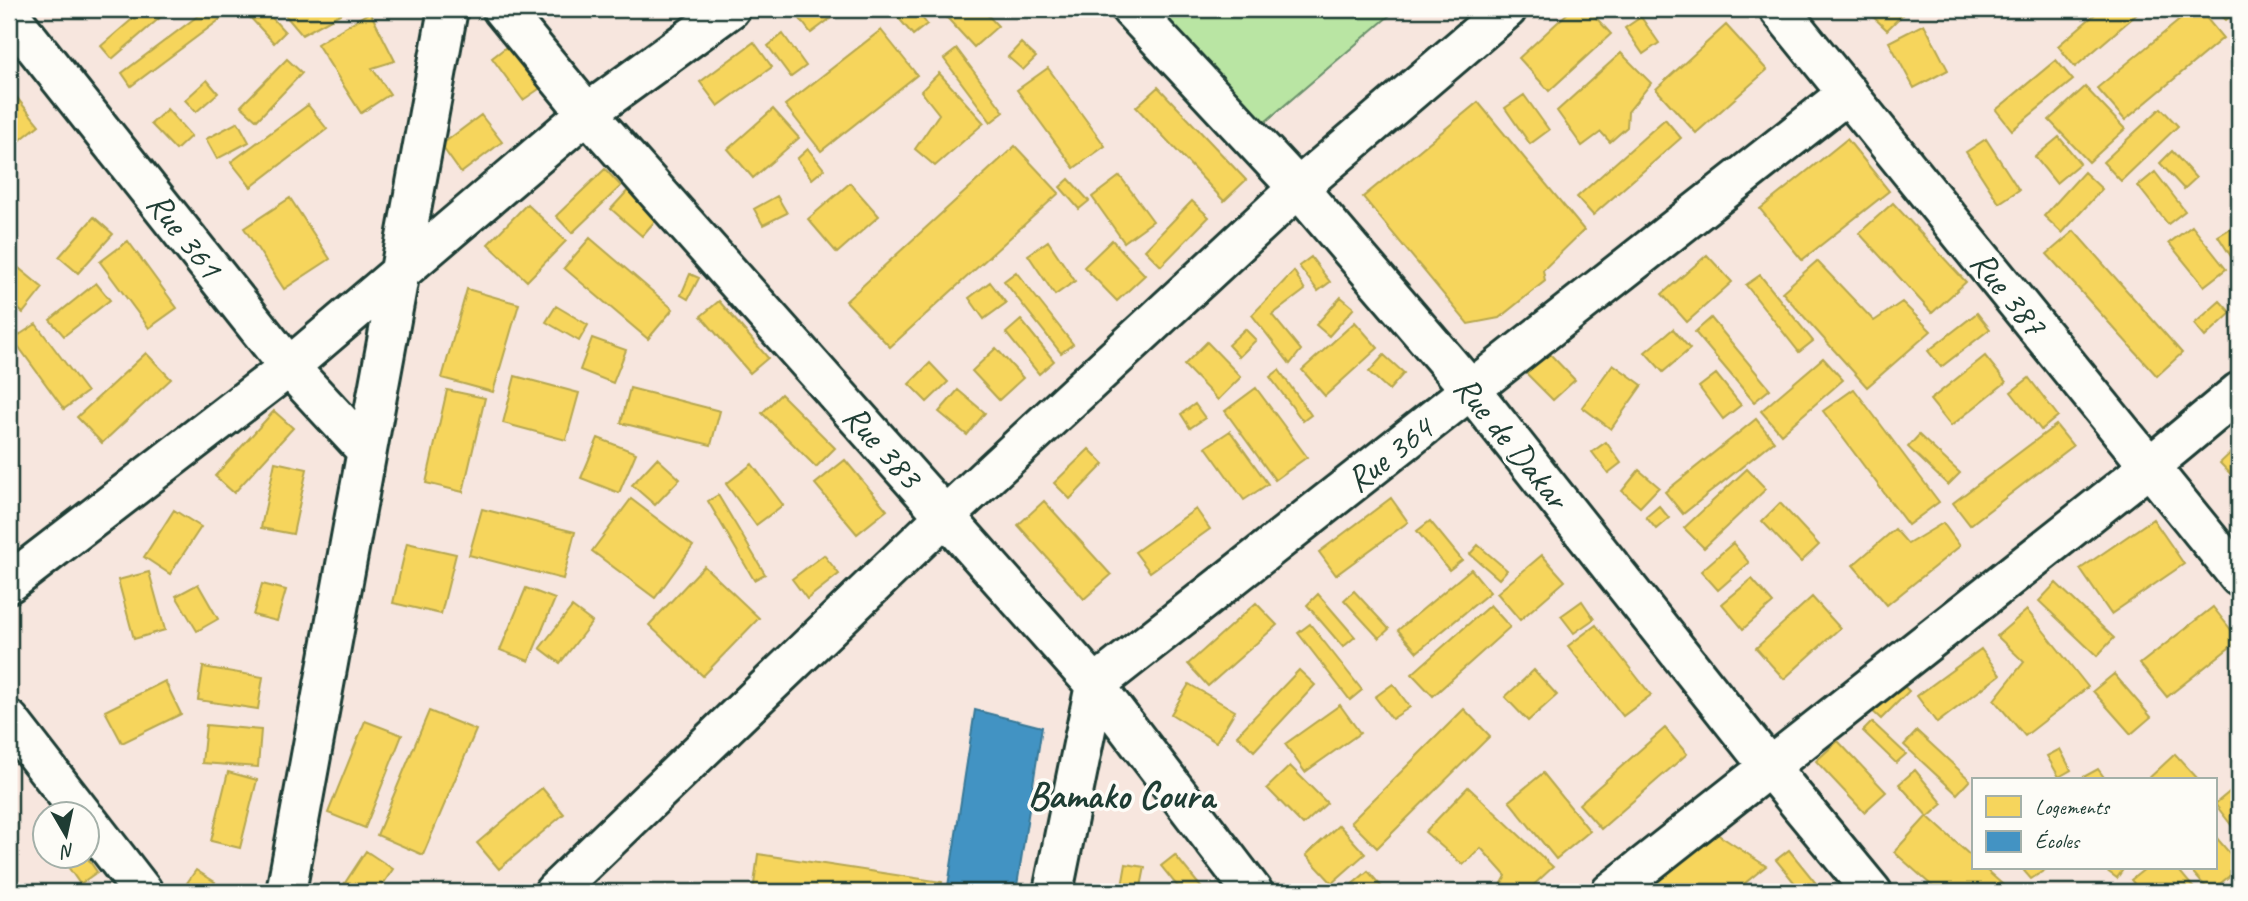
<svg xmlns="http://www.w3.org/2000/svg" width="2248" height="901" font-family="Caveat,sans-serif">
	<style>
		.green { fill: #b9e5a3; stroke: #6c916c; stroke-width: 2 }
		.homes { fill: #f6d55c; stroke: #b6a750; stroke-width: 2 }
		.schools { fill: #4393c3; stroke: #387998; stroke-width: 2 }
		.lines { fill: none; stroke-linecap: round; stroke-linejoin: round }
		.minor-casing { stroke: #1f3d34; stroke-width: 44 }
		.minor { stroke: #fdfcf7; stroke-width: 38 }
		.labels { text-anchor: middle; stroke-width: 7; stroke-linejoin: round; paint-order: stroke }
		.street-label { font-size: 35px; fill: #1f3d34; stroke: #fdfcf7 }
		.quarter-label { font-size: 38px; font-weight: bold; fill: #1f3d34; stroke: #fdfcf7 }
	</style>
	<rect width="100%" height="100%" fill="#f7e6de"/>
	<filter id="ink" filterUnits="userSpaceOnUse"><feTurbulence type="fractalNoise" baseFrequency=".0143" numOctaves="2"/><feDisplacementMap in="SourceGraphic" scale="14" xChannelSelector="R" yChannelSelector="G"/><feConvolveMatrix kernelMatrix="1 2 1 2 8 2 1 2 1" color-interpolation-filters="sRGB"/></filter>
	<g filter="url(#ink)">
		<path class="green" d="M1154 9H1397L1258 128Z"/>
		<path class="homes" d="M144 9H170L112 59 101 46Z
			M207 9H234L131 86 122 73Z
			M255 9H264L285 32 274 43 248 15Z
			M280 9H349L302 35Z
			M797 9H843L811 33 794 11Z
			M891 9H915L927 24 913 35Z
			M939 9H982L998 26 974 47Z
			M1572 9H1588L1611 34 1549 91 1519 58Z
			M1865 9H1908L1887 30Z
			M2101 9H2143L2075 67 2058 46Z
			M2193 9H2199L2223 38 2125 120 2097 88Z
			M2214 9H2238L2226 20Z
			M370 12 395 61 372 68 390 94 361 113 317 44Z
			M1641 17 1659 43 1643 54 1625 28Z
			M1924 24 1948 70 1914 88 1889 42Z
			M1726 25 1767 70 1696 133 1656 89Z
			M881 30 917 75 821 151 785 105Z
			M783 34 806 66 791 77 768 46Z
			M513 42 545 85 523 100 492 58Z
			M754 42 772 67 718 106 700 82Z
			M1021 43 1036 57 1023 70 1008 57Z
			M957 49 1004 112 991 122 944 59Z
			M1621 53 1651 83 1628 112 1627 127 1610 142 1601 132 1582 146 1557 111Z
			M287 59 302 73 257 120 241 106Z
			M2056 60 2073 80 2012 130 1996 110Z
			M1048 68 1105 146 1074 168 1017 90Z
			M939 73 984 123 935 166 915 149 939 114 921 91Z
			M207 80 218 93 196 112 185 100Z
			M1158 87 1246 180 1224 201 1136 107Z
			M2085 87 2125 129 2089 162 2049 120Z
			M9 88 39 125 9 149Z
			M1524 95 1549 130 1530 144 1505 108Z
			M1478 102 1584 230 1543 270 1545 281 1499 318 1468 324 1363 197Z
			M308 105 327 129 251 187 231 162Z
			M2161 108 2178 126 2121 181 2103 162Z
			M167 109 191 136 176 150 151 124Z
			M773 109 799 138 753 178 728 149Z
			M481 115 502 142 461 173 441 145Z
			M1665 119 1681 138 1593 215 1577 197Z
			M238 122 249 142 217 159 206 139Z
			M2059 137 2080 163 2056 183 2035 157Z
			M1847 139 1889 191 1802 260 1760 209Z
			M1986 139 2019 190 1999 203 1966 152Z
			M1015 146 1059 193 890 347 846 301Z
			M808 149 824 169 812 179 797 159Z
			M2172 151 2196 178 2184 189 2160 163Z
			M605 169 621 186 572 233 556 216Z
			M2084 172 2102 189 2062 233 2044 216Z
			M2155 172 2185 211 2168 224 2138 186Z
			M1120 176 1153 221 1124 242 1092 197Z
			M1069 179 1089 201 1079 209 1060 187Z
			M850 183 879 216 837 253 808 219Z
			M631 187 661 214 642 236 611 209Z
			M777 196 787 213 763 225 754 209Z
			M290 198 330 259 284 289 244 228Z
			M1192 201 1209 217 1161 266 1145 250Z
			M1893 203 1966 282 1932 313 1859 233Z
			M527 204 566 241 527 281 488 244Z
			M94 217 113 234 78 273 59 257Z
			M2238 224 2239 226V269L2218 236Z
			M2192 226 2226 269 2204 286 2169 243Z
			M2074 231 2182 353 2157 376 2047 254Z
			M590 238 673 309 648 339 564 268Z
			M1112 240 1145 275 1117 301 1084 267Z
			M128 241 177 308 149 328 100 262Z
			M1048 241 1075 281 1055 295 1028 255Z
			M1707 255 1732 282 1687 322 1662 294Z
			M1311 257 1330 282 1318 291 1299 266Z
			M9 260 43 288 23 313 9 301Z
			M1817 261 1874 321 1902 302 1931 331 1867 387 1782 292Z
			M1294 271 1305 290 1272 315 1301 350 1290 364 1252 315Z
			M1016 272 1073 344 1061 353 1004 281Z
			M690 274 699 278 688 299 681 295Z
			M1760 275 1813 341 1799 352 1746 285Z
			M990 282 1006 303 984 319 969 298Z
			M96 283 110 300 64 336 50 320Z
			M467 289 519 304 493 392 442 378Z
			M1341 297 1354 308 1329 336 1316 325Z
			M719 301 768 358 750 373 701 316Z
			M2220 301 2231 313 2205 337 2194 324Z
			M556 306 588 325 579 341 546 322Z
			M1977 313 1990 329 1941 367 1928 351Z
			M1711 318 1770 389 1754 402 1695 332Z
			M1021 320 1054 361 1039 374 1006 333Z
			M1355 322 1378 348 1325 396 1302 370Z
			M36 324 87 392 64 409 13 339Z
			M1245 329 1256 340 1239 357 1228 345Z
			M1673 329 1690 349 1663 372 1645 352Z
			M592 338 626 350 613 383 580 370Z
			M1207 342 1241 377 1218 400 1184 365Z
			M996 348 1023 378 999 400 972 371Z
			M1548 352 1575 380 1553 400 1526 373Z
			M146 353 171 379 102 443 77 417Z
			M1384 355 1404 373 1389 390 1369 372Z
			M1985 356 2006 382 1951 426 1930 400Z
			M1823 358 1843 380 1781 434 1761 411Z
			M930 363 948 382 927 402 909 384Z
			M1613 364 1642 385 1611 429 1582 407Z
			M1279 370 1311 415 1303 421 1270 377Z
			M1716 374 1741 405 1723 419 1699 387Z
			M515 376 579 393 566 440 503 423Z
			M2029 378 2058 416 2041 430 2011 392Z
			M630 388 720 411 711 445 621 423Z
			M1256 388 1307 457 1275 480 1225 411Z
			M1854 389 1939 502 1908 525 1823 411Z
			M447 390 485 398 463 492 426 483Z
			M958 390 985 413 967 435 939 412Z
			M781 394 835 448 816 467 762 413Z
			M1195 404 1205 418 1190 428 1181 414Z
			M274 411 293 428 234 493 215 476Z
			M1756 419 1774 441 1683 514 1665 492Z
			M2056 425 2073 446 1970 525 1953 503Z
			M1230 431 1268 484 1244 500 1206 447Z
			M1919 435 1960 473 1948 485 1908 447Z
			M598 438 636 453 619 493 581 478Z
			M1606 442 1621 463 1608 473 1592 452Z
			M2239 445V483L2220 463Z
			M1089 449 1104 464 1070 499 1054 483Z
			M657 458 680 479 655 505 632 485Z
			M845 460 887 510 857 534 815 484Z
			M275 462 307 469 293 534 261 528Z
			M752 464 783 505 756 525 726 484Z
			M1747 469 1766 489 1704 548 1684 528Z
			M1639 470 1659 487 1640 507 1622 491Z
			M718 495 765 574 754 580 708 501Z
			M1391 498 1408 522 1336 575 1319 552Z
			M631 499 693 546 655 598 592 551Z
			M1044 501 1111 575 1084 599 1018 525Z
			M1780 503 1819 545 1801 562 1762 521Z
			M1659 506 1669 518 1656 529 1646 517Z
			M482 509 575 532 563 579 469 555Z
			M1196 509 1210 529 1150 572 1135 552Z
			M174 510 201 527 170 574 144 557Z
			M2153 519 2184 564 2111 614 2080 569Z
			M1430 521 1462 560 1449 570 1417 531Z
			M1943 523 1960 546 1887 605 1853 565 1895 529 1908 544Z
			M407 543 456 554 441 614 393 603Z
			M1733 543 1749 563 1718 590 1701 571Z
			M1478 545 1507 570 1499 579 1470 554Z
			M824 555 839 574 807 599 792 579Z
			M1542 555 1565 581 1520 620 1497 593Z
			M704 566 759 618 703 676 649 625Z
			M1471 569 1490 592 1417 652 1398 630Z
			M149 572 165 630 134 639 118 580Z
			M1752 579 1773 603 1743 629 1722 604Z
			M2056 583 2114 638 2097 656 2039 601Z
			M198 584 218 619 197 631 176 596Z
			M262 584 286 590 277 621 253 615Z
			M526 588 555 599 529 661 500 650Z
			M1354 591 1389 629 1379 638 1344 600Z
			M1318 594 1355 637 1343 647 1307 605Z
			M1812 597 1840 628 1784 679 1756 648Z
			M1582 601 1594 619 1574 633 1561 616Z
			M1256 603 1277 625 1208 686 1188 664Z
			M1490 605 1510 627 1433 696 1412 674Z
			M572 607 592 622 560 663 540 648Z
			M2213 607 2239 640 2167 697 2140 664Z
			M2027 610 2088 687 2025 736 1994 700 2024 662 1997 636Z
			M1310 624 1362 690 1350 700 1298 633Z
			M1596 625 1651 695 1623 716 1568 646Z
			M1981 649 2000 675 1937 723 1917 696Z
			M203 667 263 677 258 709 198 700Z
			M1299 670 1315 685 1254 751 1237 735Z
			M1534 670 1557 695 1528 721 1505 697Z
			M2114 674 2151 717 2131 734 2093 691Z
			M1895 678 1909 691 1881 719 1868 707Z
			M165 681 181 714 122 743 105 711Z
			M1189 684 1235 711 1216 742 1171 714Z
			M1393 684 1410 707 1392 719 1375 697Z
			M1340 705 1360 733 1305 772 1285 744Z
			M1464 709 1490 736 1377 848 1351 822Z
			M429 711 476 730 423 855 377 835Z
			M365 721 402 735 365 828 328 813Z
			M1872 722 1906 754 1896 763 1863 731Z
			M206 725 261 730 258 767 202 763Z
			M1665 728 1687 754 1601 829 1579 804Z
			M1917 731 1970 780 1957 794 1904 745Z
			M1838 741 1886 792 1864 812 1816 761Z
			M2060 749 2071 770 2059 777 2047 756Z
			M2175 754 2199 780H2147Z
			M1290 766 1327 803 1303 825 1267 788Z
			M2098 769 2106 780H2078Z
			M1915 770 1943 804 1928 817 1899 784Z
			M228 772 257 780 240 848 211 841Z
			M1543 773 1590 831 1556 859 1509 801Z
			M2239 784V835L2215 804Z
			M1468 787 1553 867 1526 892H1501L1499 889 1506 876 1481 848 1463 865 1425 832Z
			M542 788 564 814 499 869 477 843Z
			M1927 816 1973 858V868H1984L2011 892H1939L1894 852Z
			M1339 825 1365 854 1332 883 1306 855Z
			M1714 832 1766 866 1734 892H1639Z
			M2215 836 2239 864V868L2210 892 2189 868H2215Z
			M1789 850 1823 892H1802L1776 860Z
			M366 851 393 869 378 892H339Z
			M758 854 942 882 940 892H753Z
			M1175 855 1205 892H1182L1161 866Z
			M72 856H86L97 872 80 884 64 861Z
			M1126 864 1145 867 1140 892H1121Z
			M2028 868H2048L2031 879 2024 871Z
			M2103 868H2124L2117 878Z
			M2146 868H2177L2197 892H2141L2131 880Z
			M196 870 215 882 208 892H202L187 883Z
			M1368 871 1386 892H1343Z"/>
		<path class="schools" d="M975 710 1042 727 1016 892H973L948 886Z"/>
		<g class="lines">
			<defs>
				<path id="minor" d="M502 9 587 113 1095 685 1253 892
					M1131 9 1298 188 1471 390 1770 768 1872 892
					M1779 9 2239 577
					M9 14 289 367 367 451
					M9 583 289 367 587 113 730 9
					M9 720 82 814
					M88 821 143 892
					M286 892 448 9
					M554 892 945 516 1298 188 1507 9
					M1053 892 1095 685 1848 93
					M1611 892 2150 466 2239 392"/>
			</defs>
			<use href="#minor" class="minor-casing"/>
			<use href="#minor" class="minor"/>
		</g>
	</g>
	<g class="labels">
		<g class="street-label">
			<text transform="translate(185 235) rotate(52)" y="12">Rue 361</text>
			<text transform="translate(2009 293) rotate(51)" y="12">Rue 387</text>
			<text transform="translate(1512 442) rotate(51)" y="12">Rue de Dakar</text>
			<text transform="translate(883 446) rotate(48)" y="12">Rue 383</text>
			<text transform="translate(1389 454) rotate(-38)" y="12">Rue 364</text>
		</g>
		<g class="quarter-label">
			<text x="1121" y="808">Bamako Coura</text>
		</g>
	</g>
	<rect width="2248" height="901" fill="none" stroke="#fdfcf7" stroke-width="35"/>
	<rect x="18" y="18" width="2213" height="866" fill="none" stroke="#1f3d34" stroke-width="2.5" filter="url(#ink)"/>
	<rect x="1972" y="778" width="245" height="91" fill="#fdfcf7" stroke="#a4b0a9" stroke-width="2"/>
	<rect x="1986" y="796" width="35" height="21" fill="#f6d55c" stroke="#a4b0a9" stroke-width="2"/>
	<text x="2035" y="814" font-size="21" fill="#1f3d34">Logements</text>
	<rect x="1986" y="831" width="35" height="21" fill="#4393c3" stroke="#a4b0a9" stroke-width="2"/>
	<text x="2035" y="848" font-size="21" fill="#1f3d34">Écoles</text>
	<g transform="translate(66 835) rotate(171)"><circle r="33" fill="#fdfcf7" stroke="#a4b0a9" stroke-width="2"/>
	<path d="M0-5L12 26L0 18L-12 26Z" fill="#1f3d34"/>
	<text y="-10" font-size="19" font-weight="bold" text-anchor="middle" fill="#1f3d34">N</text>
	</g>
</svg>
